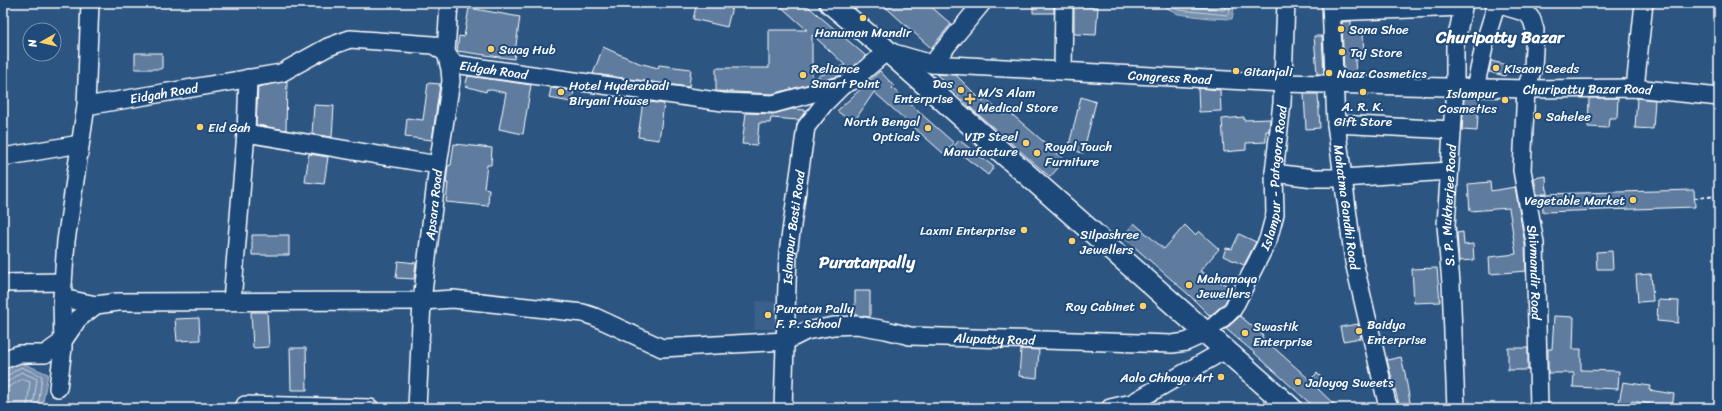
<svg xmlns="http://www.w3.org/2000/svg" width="1722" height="411" font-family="Sriracha,sans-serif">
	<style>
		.built { fill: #3b618b }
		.water { fill: #748fad; stroke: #acbcce }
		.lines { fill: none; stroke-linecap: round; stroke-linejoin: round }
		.shore { stroke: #c7d2de; stroke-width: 1 }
		.building { fill: #5e7c9f; stroke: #fff; fill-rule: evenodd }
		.minor-casing { stroke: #fff; stroke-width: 20 }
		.major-casing { stroke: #fff; stroke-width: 24 }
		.path { stroke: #fff; stroke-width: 2; stroke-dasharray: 4 3; stroke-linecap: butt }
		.minor { stroke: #1f4a7a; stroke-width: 17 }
		.major { stroke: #1f4a7a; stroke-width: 21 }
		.poi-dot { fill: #ffd166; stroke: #1f4a7a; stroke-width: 1.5 }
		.labels { text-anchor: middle; stroke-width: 4; stroke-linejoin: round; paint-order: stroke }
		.poi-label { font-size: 13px; fill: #fff; stroke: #1f4a7a; text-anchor: start }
		.street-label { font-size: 13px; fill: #fff; stroke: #1f4a7a }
		.district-label { font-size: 17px; font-weight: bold; fill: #fff; stroke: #1f4a7a }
	</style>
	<rect width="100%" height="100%" fill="#2c5582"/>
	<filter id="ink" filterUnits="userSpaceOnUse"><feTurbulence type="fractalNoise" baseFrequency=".025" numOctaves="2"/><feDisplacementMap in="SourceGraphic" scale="8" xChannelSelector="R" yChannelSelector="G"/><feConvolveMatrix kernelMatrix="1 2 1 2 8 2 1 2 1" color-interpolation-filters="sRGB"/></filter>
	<g filter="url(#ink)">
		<path class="built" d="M756 301 781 302 780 329H754Z"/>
		<path class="water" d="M1158 3H1235L1232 19 1209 18 1178 14Z
			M20 362 48 374 42 408H3V374Z"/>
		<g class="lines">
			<path class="shore" d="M1166 3 1179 10 1227 15 1229 14 1231 3
				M1177 3 1181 5 1223 10 1225 9 1226 3
				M3 377 7 376 21 367 42 376 38 408
				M3 382 9 381 21 372 37 379 33 408
				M3 388 11 386 22 379 30 382 27 408"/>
		</g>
		<path class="building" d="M697 3H733L727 27 693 19Z
			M777 3H804L866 56 847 72 840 76 772 94 716 91V68H769V30H807ZM812 35 816 38 845 65 812 79Z
			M881 3H927L951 24 931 48Z
			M1033 3H1054V13H1033Z
			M1074 6 1098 7 1096 35 1074 34Z
			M469 8 520 17 514 59 457 51 459 36 464 37Z
			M1351 21V33L1363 32 1364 60H1355L1356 75 1344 74 1342 22Z
			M1314 36H1322L1324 74H1317Z
			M603 47 639 63 658 68 659 65 691 69 689 87 593 74Z
			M135 53H162V69H135Z
			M1491 61 1508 65 1505 76 1489 72Z
			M880 71 894 86 892 88 954 143 944 154 874 92 853 123 837 111Z
			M936 74 956 75 983 102 985 99 1004 115 1008 111 1065 160 1050 177 973 110Z
			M468 76 531 85 523 134 499 129 506 93 487 89 486 92 465 86Z
			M287 81 286 130 256 125 258 87Z
			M428 83 440 84 432 140 405 137 407 118 423 120Z
			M551 88 574 91 571 102 549 98Z
			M1198 88 1220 90 1221 111 1199 112Z
			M1304 94H1318L1320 128 1306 129Z
			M1081 97 1096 102 1083 153 1068 149Z
			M1464 97 1479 98 1477 131 1462 130Z
			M1589 98H1618L1617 118H1609L1608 128 1588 127Z
			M1637 98 1655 100 1653 129 1635 128Z
			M643 101 664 104 659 140 638 137Z
			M314 105 334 106 332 137 312 134Z
			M792 109 805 110V112L799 120 771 118 770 123H759L757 145 742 144 746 113 773 114Z
			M1244 117V120L1270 119 1269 131H1266V142L1246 143V150L1224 152 1222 119Z
			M959 140 994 167 988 175 953 148Z
			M454 144 492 148 491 165H487L484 188 489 189 488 206 446 202 448 183H446L448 166 451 165Z
			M309 154 328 157 324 184 305 182Z
			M1546 176 1547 194 1537 195 1534 178Z
			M1490 182 1491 191 1515 187 1525 244 1526 271 1490 274 1489 257 1516 254 1509 208 1470 211 1468 184Z
			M1694 190 1695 207 1543 212 1542 194Z
			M1134 223 1164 249 1185 225 1195 235 1199 231 1219 249 1200 271 1232 288 1225 303 1210 316 1189 295 1123 237Z
			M1463 232 1464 245 1473 244 1474 260 1459 261 1457 233Z
			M1239 234 1256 242 1244 265 1223 256 1226 248 1232 249Z
			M252 235H289V255H252Z
			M1612 251 1613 269H1597L1596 252Z
			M398 261 416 263 414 279 396 278Z
			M1437 268 1440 302 1414 303 1412 269Z
			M1651 274 1653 301 1638 302 1636 275Z
			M855 291H870V317L855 315Z
			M1658 300 1679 301 1678 323 1657 321Z
			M251 312H267L269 347 253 348Z
			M1240 316 1263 335 1262 337 1310 380 1317 373 1325 381 1318 389 1338 408H1315L1251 350 1226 329Z
			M1554 316 1574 317 1573 349H1581V370L1619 371 1618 389 1573 387 1574 373H1548V349H1552Z
			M199 318 200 340 177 341 175 319Z
			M1358 324 1361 338 1343 341 1340 327Z
			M290 348H306L307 390H291Z
			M1508 348H1528V370H1508Z
			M1021 349 1039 350 1037 378 1019 376Z
			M1401 357 1405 373 1411 408H1400L1387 360Z
			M1623 382 1650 386 1649 390 1674 394 1672 408H1649L1650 404 1632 401 1630 408H1618Z"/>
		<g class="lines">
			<defs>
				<g id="minor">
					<path id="s1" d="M1331 3 1336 124 1354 262 1387 403 1390 408"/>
					<path id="s2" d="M1497 4 1527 13 1532 20 1535 30 1533 68 1526 89 1522 170 1535 243 1539 408"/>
					<path d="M1332 12 1463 7"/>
					<path d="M932 64 982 3"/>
					<path d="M1063 70 1064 3"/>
					<path d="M1475 88 1486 38 1497 3"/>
					<path d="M1635 88 1644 3"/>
					<path id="s3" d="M86 106 281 73 328 47 350 39 433 45 446 53 454 64 723 102 773 104 843 85 852 81 887 51 932 64 1283 83 1526 89 1635 88 1719 97"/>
					<path d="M1336 124 1452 130"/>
					<path d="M246 133 438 165"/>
					<path d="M3 157 80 144"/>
					<path d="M1274 173 1314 178H1343L1449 171"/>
					<path d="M3 283 63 282"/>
					<path d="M62 298 96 305"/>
					<path d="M232 301 246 133 248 78"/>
					<path id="s4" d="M3 360 19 354H45L63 341 78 319 96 305 118 302 422 301 453 299 583 313 595 317 662 348 786 341 806 331 834 326 857 325 886 330 910 336 1172 344 1186 342 1206 333 1233 309 1268 240 1275 214 1274 173 1282 103 1286 3"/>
					<path d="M58 388 63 348 62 298 66 241 86 106 90 3"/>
					<path d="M245 405 370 408"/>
					<path id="s5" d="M417 408 422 301 438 165 451 81 450 69 446 53 449 3"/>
					<path id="s6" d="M783 408 788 253 806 127 824 104 842 86"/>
					<path d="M1110 408 1132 403 1225 350"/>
					<path id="s7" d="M1456 408 1451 283 1446 225 1455 87V46L1464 3"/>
				</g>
				<path id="major" d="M830 3 884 48 1291 408"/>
			</defs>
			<use href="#minor" class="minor-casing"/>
			<use href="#major" class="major-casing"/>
			<path class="path" d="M1694 198 1719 196"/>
			<use href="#minor" class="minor"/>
			<use href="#major" class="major"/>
		</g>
	</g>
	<g class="poi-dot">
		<circle cx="863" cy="18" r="4"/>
		<circle cx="1341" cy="29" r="4"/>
		<circle cx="491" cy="49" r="4"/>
		<circle cx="1342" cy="52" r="4"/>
		<circle cx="1496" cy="68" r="4"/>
		<circle cx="1236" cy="71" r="4"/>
		<circle cx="1329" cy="73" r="4"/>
		<circle cx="803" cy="75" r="4"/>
		<circle cx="961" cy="90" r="4"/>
		<circle cx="561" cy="92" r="4"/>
		<circle cx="1363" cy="92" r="4"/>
		<path d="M968 93h4v4h4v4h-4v4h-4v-4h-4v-4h4z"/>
		<circle cx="1505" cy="100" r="4"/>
		<circle cx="1538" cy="116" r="4"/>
		<circle cx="200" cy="127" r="4"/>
		<circle cx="928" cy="128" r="4"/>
		<circle cx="1026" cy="143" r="4"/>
		<circle cx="1037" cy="153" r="4"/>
		<circle cx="1633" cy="200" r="4"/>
		<circle cx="1024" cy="230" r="4"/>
		<circle cx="1072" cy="241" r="4"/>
		<circle cx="1189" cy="285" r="4"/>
		<circle cx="1143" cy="306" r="4"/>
		<circle cx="768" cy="315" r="4"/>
		<circle cx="1359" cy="331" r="4"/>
		<circle cx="1245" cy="333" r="4"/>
		<circle cx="1221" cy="377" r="4"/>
		<circle cx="1298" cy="382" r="4"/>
	</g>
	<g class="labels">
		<g class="poi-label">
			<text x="1349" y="34">Sona Shoe</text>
			<text x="863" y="37" text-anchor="middle">Hanuman Mandir</text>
			<text x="499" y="54">Swag Hub</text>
			<text x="1350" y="57">Taj Store</text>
			<text x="811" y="73">Reliance<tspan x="811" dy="15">Smart Point</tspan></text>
			<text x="1504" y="73">Kisaan Seeds</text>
			<text x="1244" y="76">Gitanjali</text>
			<text x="1337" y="78">Naaz Cosmetics</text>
			<text x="953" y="88" text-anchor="end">Das<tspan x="953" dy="15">Enterprise</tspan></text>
			<text x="569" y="90">Hotel Hyderabadi<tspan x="569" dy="15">Biryani House</tspan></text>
			<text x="978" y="97">M/S Alam<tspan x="978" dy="15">Medical Store</tspan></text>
			<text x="1497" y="98" text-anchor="end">Islampur<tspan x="1497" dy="15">Cosmetics</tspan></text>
			<text x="1363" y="111" text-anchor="middle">A. R. K.<tspan x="1363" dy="15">Gift Store</tspan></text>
			<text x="1546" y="121">Sahelee</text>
			<text x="920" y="126" text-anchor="end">North Bengal<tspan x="920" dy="15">Opticals</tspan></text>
			<text x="208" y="132">Eid Gah</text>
			<text x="1018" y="141" text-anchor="end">VIP Steel<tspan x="1018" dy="15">Manufacture</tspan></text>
			<text x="1045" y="151">Royal Touch<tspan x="1045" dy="15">Furniture</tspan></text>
			<text x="1625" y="205" text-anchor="end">Vegetable Market</text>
			<text x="1016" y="235" text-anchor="end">Laxmi Enterprise</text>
			<text x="1080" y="239">Silpashree<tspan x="1080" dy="15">Jewellers</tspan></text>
			<text x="1197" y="283">Mahamaya<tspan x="1197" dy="15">Jewellers</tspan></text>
			<text x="1135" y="311" text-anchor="end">Roy Cabinet</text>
			<text x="776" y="313">Puratan Pally<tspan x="776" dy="15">F. P. School</tspan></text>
			<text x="1367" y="329">Baidya<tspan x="1367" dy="15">Enterprise</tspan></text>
			<text x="1253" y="331">Swastik<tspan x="1253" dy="15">Enterprise</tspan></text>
			<text x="1213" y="382" text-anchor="end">Aalo Chhaya Art</text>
			<text x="1306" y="387">Jaloyog Sweets</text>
		</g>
		<g class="street-label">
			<text dy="5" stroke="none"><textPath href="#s3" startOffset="427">Eidgah Road</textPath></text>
			<text dy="5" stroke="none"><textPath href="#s3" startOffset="1122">Congress Road</textPath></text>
			<text dy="5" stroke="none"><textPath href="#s3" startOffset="1540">Churipatty Bazar Road</textPath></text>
			<text dy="5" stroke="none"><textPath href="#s3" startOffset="79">Eidgah Road</textPath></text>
			<text dy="5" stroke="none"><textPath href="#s4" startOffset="1416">Islampur - Patagora Road</textPath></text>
			<text dy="5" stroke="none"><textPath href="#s5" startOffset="204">Apsara Road</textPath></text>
			<text dy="5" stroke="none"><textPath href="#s7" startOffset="203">S. P. Mukherjee Road</textPath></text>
			<text dy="5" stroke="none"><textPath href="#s1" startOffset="205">Mahatma Gandhi Road</textPath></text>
			<text dy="5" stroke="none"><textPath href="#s6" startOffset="181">Islampur Basti Road</textPath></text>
			<text dy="5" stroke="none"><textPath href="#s2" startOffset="295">Shivmandir Road</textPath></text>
			<text dy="5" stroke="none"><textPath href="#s4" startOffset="1026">Alupatty Road</textPath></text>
		</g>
		<g class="district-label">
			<text x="1500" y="43">Churipatty Bazar</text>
			<text x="867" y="268">Puratanpally</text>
		</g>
	</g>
	<rect width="1722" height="411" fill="none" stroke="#1f4a7a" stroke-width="16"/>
	<rect x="8" y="8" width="1706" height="395" fill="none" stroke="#fff" stroke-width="1.5" filter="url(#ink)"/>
	<g transform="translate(42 42) rotate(262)"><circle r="19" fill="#1f4a7a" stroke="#7992af"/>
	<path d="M0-3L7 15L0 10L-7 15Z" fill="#ffd166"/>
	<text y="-6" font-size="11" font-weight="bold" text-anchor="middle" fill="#ffffff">N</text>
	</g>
</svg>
